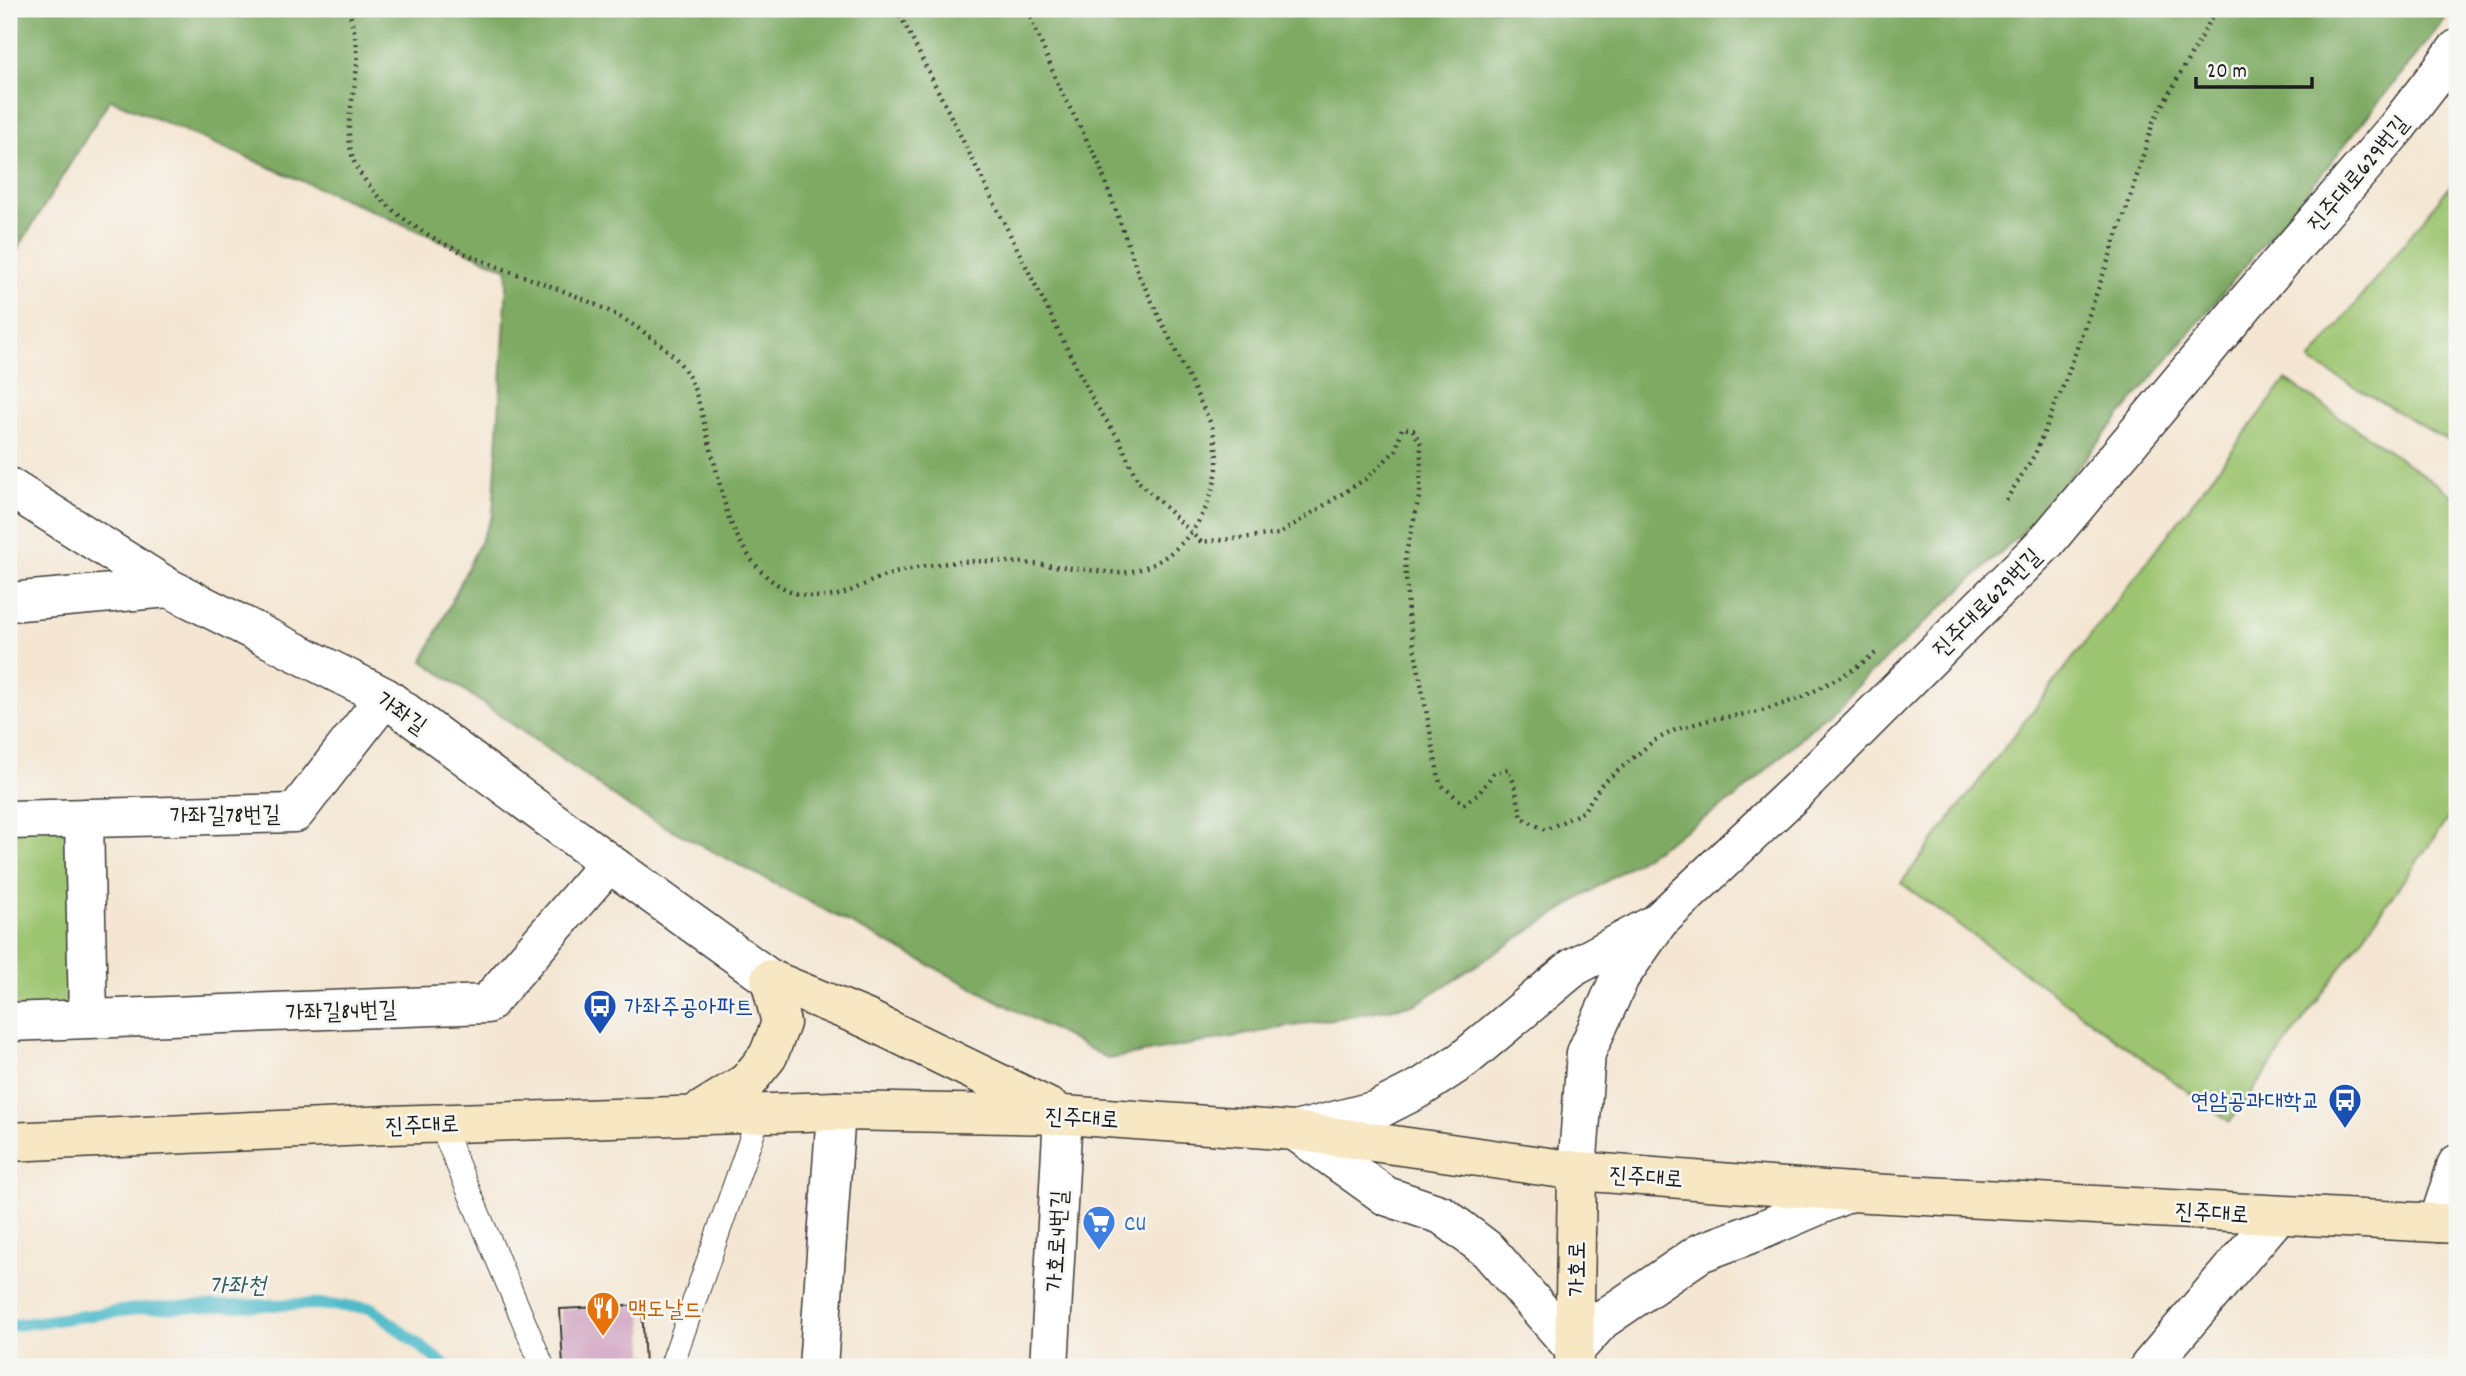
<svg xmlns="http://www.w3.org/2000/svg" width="2466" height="1376" font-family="Dekko,'Poor Story',sans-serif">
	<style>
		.green { fill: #9dc571; stroke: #5c7046; stroke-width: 2 }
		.forest { fill: #7eaa63; stroke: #4d6340; stroke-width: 2 }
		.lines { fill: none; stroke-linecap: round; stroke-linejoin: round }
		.stream { stroke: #4fbbca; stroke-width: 12 }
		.building { fill: #d0a3c1 }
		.lane-casing { stroke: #3c3a37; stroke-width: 25 }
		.street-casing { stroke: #3c3a37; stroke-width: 41 }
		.secondary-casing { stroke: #3c3a37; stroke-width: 41 }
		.path { stroke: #3c3a37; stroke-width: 4.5; stroke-dasharray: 2 5; stroke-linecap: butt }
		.lane { stroke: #fff; stroke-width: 23 }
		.street { stroke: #fff; stroke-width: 38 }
		.secondary { stroke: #f7e8c3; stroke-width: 38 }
		.labels { text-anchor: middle; stroke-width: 5; stroke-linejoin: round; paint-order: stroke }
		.street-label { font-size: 23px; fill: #1c1c1c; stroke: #f6f6f2 }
		.transit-label { font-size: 23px; fill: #164399; stroke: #f6f6f2; text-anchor: start }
		.shop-label { font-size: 23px; fill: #366cbe; stroke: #f6f6f2; text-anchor: start }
		.food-label { font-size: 23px; fill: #c56008; stroke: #f6f6f2; text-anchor: start }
		.water-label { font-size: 24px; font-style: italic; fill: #305c62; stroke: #f6f6f2 }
	</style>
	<rect width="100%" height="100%" fill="#f6f6f2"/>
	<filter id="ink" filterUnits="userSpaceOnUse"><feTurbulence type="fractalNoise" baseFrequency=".0143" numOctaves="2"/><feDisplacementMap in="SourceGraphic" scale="14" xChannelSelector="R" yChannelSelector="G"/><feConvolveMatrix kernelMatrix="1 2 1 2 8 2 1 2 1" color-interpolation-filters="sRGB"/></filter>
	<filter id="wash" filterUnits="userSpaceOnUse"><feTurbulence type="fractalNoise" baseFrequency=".00686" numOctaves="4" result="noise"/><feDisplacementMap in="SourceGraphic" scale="28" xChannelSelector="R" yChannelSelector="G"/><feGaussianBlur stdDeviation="1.57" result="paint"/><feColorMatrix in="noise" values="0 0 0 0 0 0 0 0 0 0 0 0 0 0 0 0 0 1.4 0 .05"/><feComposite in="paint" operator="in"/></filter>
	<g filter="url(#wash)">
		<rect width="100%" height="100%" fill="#f4e6d2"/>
		<path class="green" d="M2457 177V446L2310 361Z
			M2286 380 2457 498V806L2230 1122 1901 883Z
			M84 818 88 1018 9 1022V820Z"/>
		<path class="forest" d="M9 9H2453L2323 172 2028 527 1737 797 1416 1004 1109 1059 632 809 423 661 493 515 508 269 110 99 9 263Z"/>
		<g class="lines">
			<path class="stream" d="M9 1326 144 1308 315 1304 371 1308 447 1367"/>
		</g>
		<g id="blocks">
			<path class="building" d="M642 1305 645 1367H563L560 1309Z"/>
		</g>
	</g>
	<g filter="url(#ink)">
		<use href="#blocks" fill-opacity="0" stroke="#3c3a37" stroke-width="2"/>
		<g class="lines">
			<defs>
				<path id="lane" d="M440 1123 543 1367
					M671 1367 760 1113"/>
				<path id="street" d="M9 487 169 588 385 697 609 863 770 979
					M9 602 169 588
					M84 818 88 1018
					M9 820 295 813 385 697
					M9 1022 487 1004 609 863
					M1295 1131 1386 1196 1442 1215 1488 1250 1575 1350 1602 1320 1700 1253 1764 1229 1850 1192
					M1295 1131 1377 1110 1422 1087 1463 1060 1574 967 1651 926
					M1577 1171 1586 1053 1620 977 1659 921 1799 789 2046 542 2245 304 2397 127 2457 49
					M2438 1223 2457 1164
					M818 1367 836 1111
					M1049 1367 1063 1115
					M2149 1367 2277 1216"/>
				<path id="secondary" d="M770 979 867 1019 1052 1109
					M694 1115 747 1082 768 1056 781 1023 770 979
					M9 1142 389 1125 836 1111 1063 1115 1295 1131 1577 1171 1850 1192 2457 1224
					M1574 1367 1577 1171"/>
			</defs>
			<use href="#lane" class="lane-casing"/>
			<use href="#street" class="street-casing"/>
			<use href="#secondary" class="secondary-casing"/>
			<path class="path" d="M349 9C353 28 359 46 357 66 354 100 341 133 356 166 360 175 368 184 374 191 441 269 564 274 645 333 660 344 674 354 684 369 697 388 701 412 707 434 714 461 721 489 728 516 747 563 777 603 833 596 848 594 863 584 877 579 903 569 933 564 960 562 1008 558 1070 569 1119 573 1170 570 1208 523 1216 475 1219 458 1215 442 1212 426L1139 275 1098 161 1060 89 1027 9
				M897 9 1095 404 1119 439 1137 480 1201 542 1279 534 1367 478 1396 450 1402 428 1413 430 1421 444 1420 493 1405 558 1408 614 1440 784 1464 804 1479 793 1494 773 1508 769 1514 783 1522 818 1545 830 1583 812 1601 785 1652 742 1677 729 1713 719 1759 712 1805 696 1854 669 1877 652
				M2006 500 2035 454 2066 379 2129 202 2153 122 2217 9"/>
			<use href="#lane" class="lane"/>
			<use href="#street" class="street"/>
			<use href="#secondary" class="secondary"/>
		</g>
	</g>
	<defs>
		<symbol id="bus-pin" viewBox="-11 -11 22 30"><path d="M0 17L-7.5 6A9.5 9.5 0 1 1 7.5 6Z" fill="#1a4fb4" stroke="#f6f6f2"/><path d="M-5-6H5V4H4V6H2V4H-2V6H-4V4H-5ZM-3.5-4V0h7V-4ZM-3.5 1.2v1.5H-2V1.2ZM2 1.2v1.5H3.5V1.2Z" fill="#fff"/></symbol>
		<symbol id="supermarket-pin" viewBox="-11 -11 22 30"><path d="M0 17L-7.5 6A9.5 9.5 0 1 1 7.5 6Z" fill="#3f7fe0" stroke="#f6f6f2"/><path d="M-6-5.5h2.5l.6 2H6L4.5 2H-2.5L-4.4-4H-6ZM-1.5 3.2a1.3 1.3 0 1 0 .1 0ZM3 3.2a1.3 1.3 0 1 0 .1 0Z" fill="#fff"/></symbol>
		<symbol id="restaurant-pin" viewBox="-11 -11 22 30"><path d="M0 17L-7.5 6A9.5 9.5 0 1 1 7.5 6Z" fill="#e8710a" stroke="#f6f6f2"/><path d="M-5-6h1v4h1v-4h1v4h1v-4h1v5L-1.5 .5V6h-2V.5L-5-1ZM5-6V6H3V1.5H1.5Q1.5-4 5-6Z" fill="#fff"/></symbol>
	</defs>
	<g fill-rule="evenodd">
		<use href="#bus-pin" x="581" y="987" width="38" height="52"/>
		<use href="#bus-pin" x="2326" y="1081" width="38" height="52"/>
		<use href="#supermarket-pin" x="1080" y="1203" width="38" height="52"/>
		<use href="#restaurant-pin" x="584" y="1289" width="38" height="52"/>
	</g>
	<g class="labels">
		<g class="street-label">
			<text transform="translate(2357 173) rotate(-50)" y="8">진주대로629번길</text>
			<text transform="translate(1986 602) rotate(-45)" y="8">진주대로629번길</text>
			<text transform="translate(402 712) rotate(35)" y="8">가좌길</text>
			<text transform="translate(225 814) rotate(-1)" y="8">가좌길78번길</text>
			<text transform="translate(341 1010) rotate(-2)" y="8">가좌길84번길</text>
			<text transform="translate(1082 1117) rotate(3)" y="8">진주대로</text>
			<text transform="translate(422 1124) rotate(-2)" y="8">진주대로</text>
			<text transform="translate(1646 1176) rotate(4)" y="8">진주대로</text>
			<text transform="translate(2212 1212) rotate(3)" y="8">진주대로</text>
			<text transform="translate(1056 1241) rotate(-87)" y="8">가호로4번길</text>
			<text transform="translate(1576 1269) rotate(-90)" y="8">가호로</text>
		</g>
		<g class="transit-label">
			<text x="624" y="1014">가좌주공아파트</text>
			<text x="2320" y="1108" text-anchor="end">연암공과대학교</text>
		</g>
		<g class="shop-label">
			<text x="1124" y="1230">CU</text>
		</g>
		<g class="food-label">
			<text x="628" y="1316">맥도날드</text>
		</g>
		<g class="water-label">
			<text transform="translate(237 1285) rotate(-1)" y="8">가좌천</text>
		</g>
	</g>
	<rect width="2466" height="1376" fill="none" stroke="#f6f6f2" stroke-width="35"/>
	<path d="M2196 77v10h116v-10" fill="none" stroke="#1c1c1c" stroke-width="3.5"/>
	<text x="2207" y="77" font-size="21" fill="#1c1c1c" stroke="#f6f6f2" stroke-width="5" paint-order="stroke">20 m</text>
</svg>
